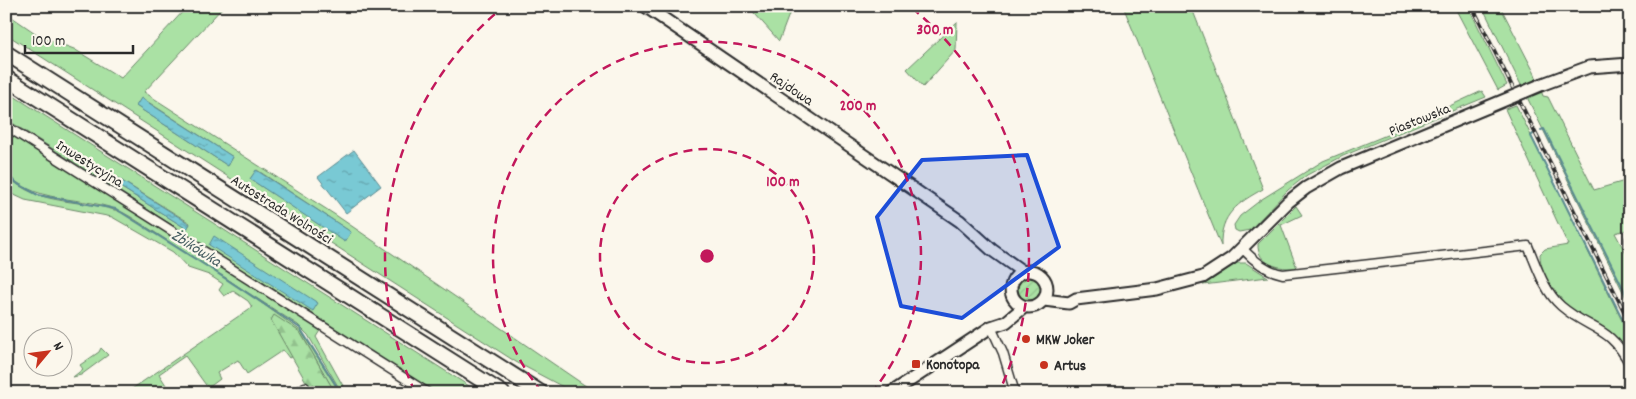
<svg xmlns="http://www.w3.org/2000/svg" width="1636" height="399" font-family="Dekko,sans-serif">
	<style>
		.green { fill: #aae1a4; stroke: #6a8668; fill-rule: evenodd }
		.forest { fill: url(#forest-firs); stroke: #6a8668 }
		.garden { fill: url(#garden-furrows); stroke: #6a8668 }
		.water { fill: url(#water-ripples); stroke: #5a8a90 }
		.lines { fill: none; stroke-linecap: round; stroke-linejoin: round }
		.stream { stroke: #5a8a90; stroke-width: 2 }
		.street-casing { stroke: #2b2b2b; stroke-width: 11 }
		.secondary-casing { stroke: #2b2b2b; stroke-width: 15 }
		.highway-casing { stroke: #2b2b2b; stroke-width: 18 }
		.street { stroke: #fbf7ec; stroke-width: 8 }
		.secondary { stroke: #fbf7ec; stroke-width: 11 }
		.highway { stroke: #fbf7ec; stroke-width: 14 }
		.rail-casing { stroke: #2b2b2b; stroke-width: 4 }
		.rail { stroke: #fbf7ec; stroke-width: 2; stroke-dasharray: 5.5; stroke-linecap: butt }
		.secondary-bridge-casing { stroke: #2b2b2b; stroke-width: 15; stroke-linecap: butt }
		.secondary-bridge { stroke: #fbf7ec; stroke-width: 11 }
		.marked { fill: #1d4ed8; fill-opacity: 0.2; stroke: #1d4ed8; stroke-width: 4; stroke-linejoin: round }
		.ring { fill: none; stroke: #c2185b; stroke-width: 2.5; stroke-dasharray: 9 6 }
		.poi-dot { fill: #c8321e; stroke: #fbf7ec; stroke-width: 2 }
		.labels { text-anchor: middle; stroke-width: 4.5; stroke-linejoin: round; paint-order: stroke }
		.street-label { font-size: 15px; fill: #2b2b2b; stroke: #fbf7ec }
		.poi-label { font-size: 15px; font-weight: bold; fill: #2b2b2b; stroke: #fbf7ec; text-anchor: start }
		.water-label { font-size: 16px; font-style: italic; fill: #425a5e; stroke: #fbf7ec }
		.centre { fill: #c2185b; stroke: #fbf7ec; stroke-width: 2.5 }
		.ring-label { font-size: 15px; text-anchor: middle; font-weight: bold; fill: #c2185b; stroke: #fbf7ec; stroke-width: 4.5; stroke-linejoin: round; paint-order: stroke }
	</style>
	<defs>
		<pattern id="forest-firs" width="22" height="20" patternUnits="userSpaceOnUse" patternTransform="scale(1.25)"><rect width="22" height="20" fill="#aae1a4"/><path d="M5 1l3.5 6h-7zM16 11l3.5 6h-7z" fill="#92c18d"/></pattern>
		<pattern id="garden-furrows" width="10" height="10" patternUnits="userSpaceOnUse" patternTransform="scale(1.25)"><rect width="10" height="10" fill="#aae1a4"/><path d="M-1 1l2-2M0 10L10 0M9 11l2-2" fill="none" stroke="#92c18d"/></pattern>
		<pattern id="water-ripples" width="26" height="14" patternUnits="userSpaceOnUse" patternTransform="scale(1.25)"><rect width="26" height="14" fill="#79c9d4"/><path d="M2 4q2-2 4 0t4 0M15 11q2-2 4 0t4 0" fill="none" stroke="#63a3ac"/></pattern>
	</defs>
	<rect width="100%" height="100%" fill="#fbf7ec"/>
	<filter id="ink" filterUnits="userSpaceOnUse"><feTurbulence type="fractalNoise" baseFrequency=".02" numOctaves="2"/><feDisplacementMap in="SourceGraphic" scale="10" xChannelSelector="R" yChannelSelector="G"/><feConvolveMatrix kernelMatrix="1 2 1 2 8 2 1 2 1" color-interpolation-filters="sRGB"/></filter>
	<g filter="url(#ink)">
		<path class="green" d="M188 6H224L144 92 337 216 596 393H568L565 388 516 362 6 34V25H10L6 23V13L41 37 74 49 121 78ZM142 98 233 157 228 166 136 106ZM257 170 351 232 345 241 250 179Z
			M748 6H795L790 12 779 41Z
			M1123 6H1191L1263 189C1238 203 1220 214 1221 246Z
			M1454 6H1468L1507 85 1498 90Z
			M1482 6H1500L1535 74 1543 96 1548 97 1594 190 1625 181 1630 192V229L1615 233 1630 261V306Z
			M957 22 956 50 923 87 907 69Z
			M6 91 480 393H435L6 119ZM101 168 190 223 187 229 98 173Z
			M1482 91 1486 97 1343 156 1307 175 1288 190 1250 230 1239 232 1235 230 1234 225 1240 216 1262 199 1323 161 1389 134Z
			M1516 105 1630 337V358C1625 349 1620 339 1612 333 1601 324 1586 320 1575 312 1558 299 1540 276 1540 254L1545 249 1568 245 1505 109Z
			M6 131 321 329 316 337 347 393H342L308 335 298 325 131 217C92 192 41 209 6 173Z
			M6 175C41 209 83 197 123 213L226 278 301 331 340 393H335L333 389 302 335 271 320 293 356 289 358 283 350 247 374 238 360 217 373 220 379 208 388 185 356 159 374 171 393H126L252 307 248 301 233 291 224 296 219 290 223 284 209 275 188 268 173 252 112 217 25 200 10 193 6 188Z
			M1296 206 1302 215 1281 225 1297 268C1280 269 1257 265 1258 244Z
			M1237 263H1246L1268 277 1203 285Z
			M101 348 108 355 81 375 73 377 83 369 80 365 99 352Z"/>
		<path class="forest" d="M274 315 300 332 333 389 325 391 317 389 314 384 309 387 271 320Z"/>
		<path class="garden" d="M1017 288a12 12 0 1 1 24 0a12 12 0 1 1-24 0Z"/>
		<path class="water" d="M141 98 233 157 228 166 136 106Z
			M354 150 381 186 346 213 318 177Z
			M101 168 190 224 187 229 98 173Z
			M256 170 351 232 345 242 250 179Z
			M214 236 318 303 313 311 209 245Z"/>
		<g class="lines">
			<path class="stream" d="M1541 130 1544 129 1630 302
				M1533 134 1531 136 1630 334
				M6 174 18 184 38 195 116 209 208 267 300 328 341 393"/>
			<defs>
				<path id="street" d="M6 126 428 393
					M1630 239V250
					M1243 249C1254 261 1266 271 1283 274L1528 246C1537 267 1544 291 1561 306 1590 331 1610 325 1630 365
					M991 327 1003 353 1015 393
					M297 393 305 387"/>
				<path id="secondary" d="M645 6 960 221 992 250 1023 272
					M1543 84 1589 67 1630 64
					M1011 289a18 18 0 1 1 36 0a18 18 0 1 1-36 0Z
					M1044 300 1069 303 1076 299 1157 289 1203 277 1232 258 1288 202 1306 188 1341 168 1488 107
					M891 393 991 327 1006 322 1024 307"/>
				<path id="highway" d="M6 53 541 393
					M6 78 502 393"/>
			</defs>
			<use href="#street" class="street-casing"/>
			<use href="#secondary" class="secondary-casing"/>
			<use href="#highway" class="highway-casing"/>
			<use href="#street" class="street"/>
			<use href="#secondary" class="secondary"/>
			<use href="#highway" class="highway"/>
			<defs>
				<path id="rail" d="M1472 6 1630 323"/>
			</defs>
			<use href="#rail" class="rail-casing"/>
			<use href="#rail" class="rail"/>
			<defs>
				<path id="secondary-bridge" d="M1488 107 1543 84"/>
			</defs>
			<use href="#secondary-bridge" class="secondary-bridge-casing"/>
			<use href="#secondary-bridge" class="secondary-bridge"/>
		</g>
	</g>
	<path class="marked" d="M1027 155 1059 247 962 318 901 306 877 217 922 160Z"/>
	<g class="ring">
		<circle cx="707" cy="256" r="107"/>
		<path d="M542 392A214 214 0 1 1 872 392"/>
		<path d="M415 392A322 322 0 0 1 502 8M912 8A322 322 0 0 1 999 392"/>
	</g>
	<g class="poi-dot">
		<circle cx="1026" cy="339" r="5"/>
		<rect x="911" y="359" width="10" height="10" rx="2.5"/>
		<circle cx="1044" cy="365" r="5"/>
	</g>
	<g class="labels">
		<g class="street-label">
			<text transform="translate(792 88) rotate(34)" y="5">Rajdowa</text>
			<text transform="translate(1419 119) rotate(-22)" y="5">Piastowska</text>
			<text transform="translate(90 163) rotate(32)" y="5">Inwestycyjna</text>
			<text transform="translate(282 209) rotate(32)" y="5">Autostrada Wolności</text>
		</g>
		<g class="poi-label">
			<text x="1036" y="344">MKW Joker</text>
			<text x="926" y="369">Konotopa</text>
			<text x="1054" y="370">Artus</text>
		</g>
		<g class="water-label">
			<text transform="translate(197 247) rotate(32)" y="6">Żbikówka</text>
		</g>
	</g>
	<circle cx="707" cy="256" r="8" class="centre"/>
	<g class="ring-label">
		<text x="935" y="34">300 m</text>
		<text x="858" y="110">200 m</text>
		<text x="783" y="186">100 m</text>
	</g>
	<rect width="1636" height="399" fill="none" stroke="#fbf7ec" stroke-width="25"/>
	<rect x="12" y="12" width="1611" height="374" fill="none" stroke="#2b2b2b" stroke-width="2" filter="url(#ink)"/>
	<g transform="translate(48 352) rotate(61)"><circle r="24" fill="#fbf7ec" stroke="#a8a59f"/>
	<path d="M0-4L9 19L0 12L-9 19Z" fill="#c8321e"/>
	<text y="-8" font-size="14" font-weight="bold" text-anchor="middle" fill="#2b2b2b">N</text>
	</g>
	<path d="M25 45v8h108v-8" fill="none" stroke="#2b2b2b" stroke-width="2.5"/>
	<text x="32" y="45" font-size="15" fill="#2b2b2b" stroke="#fbf7ec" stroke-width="4" paint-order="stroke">100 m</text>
</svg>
